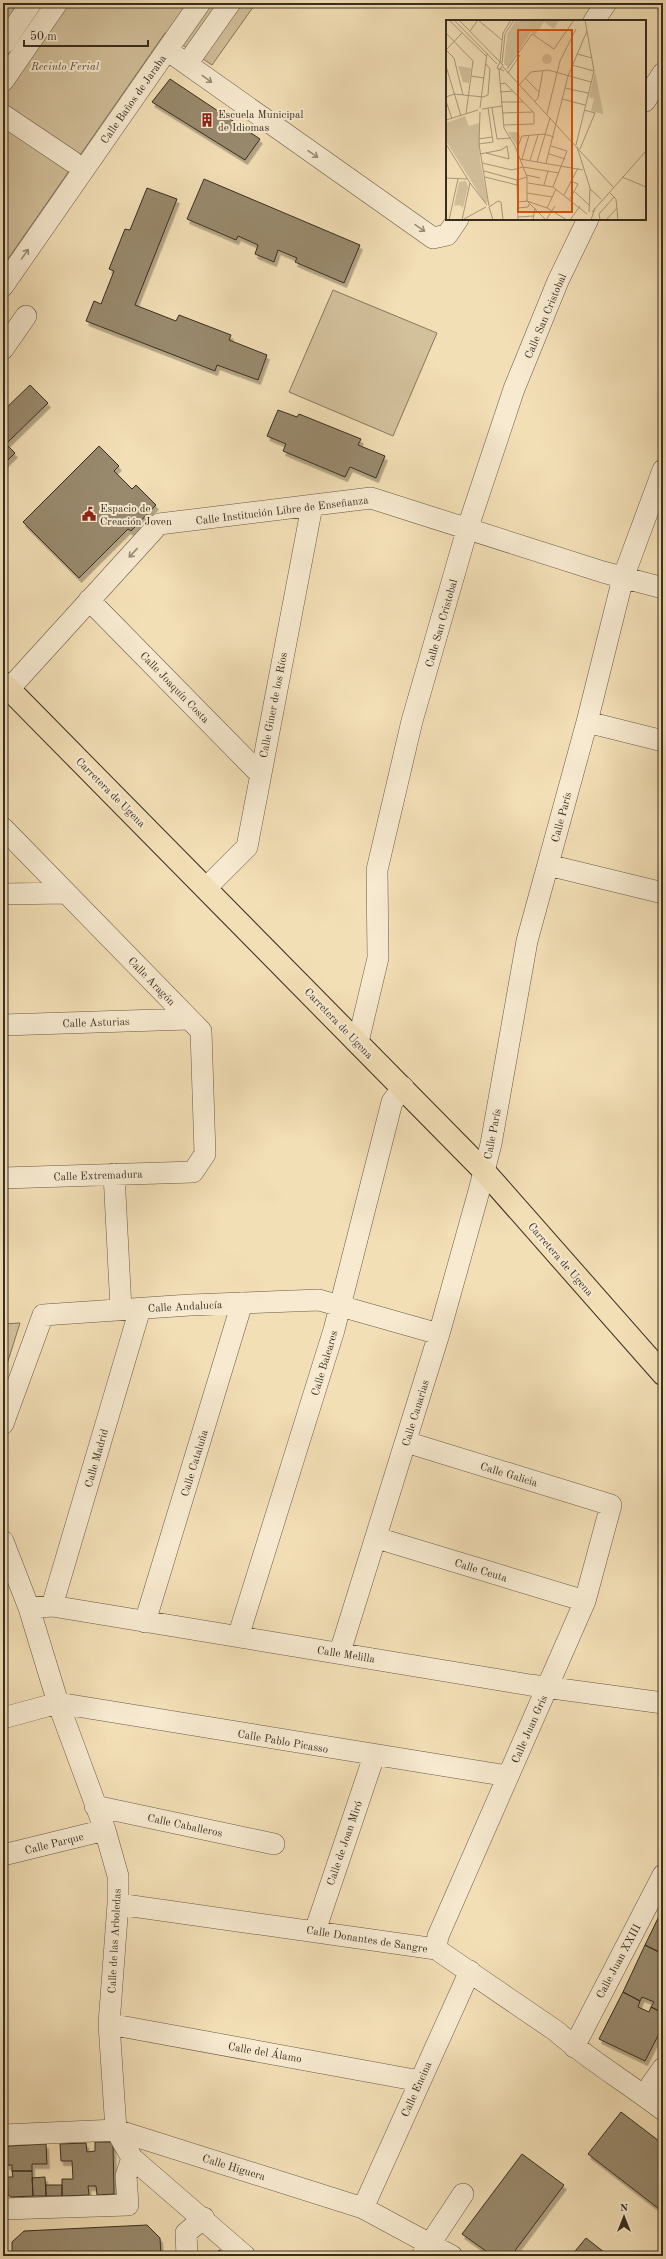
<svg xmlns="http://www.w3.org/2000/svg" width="666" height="2259" font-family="'Old Standard TT',serif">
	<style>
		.green { fill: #d3c19c; stroke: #85785e }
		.building { fill: #998a6e; stroke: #372e20; filter: url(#shadow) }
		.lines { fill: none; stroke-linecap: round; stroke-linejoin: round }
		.minor-casing { stroke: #665a46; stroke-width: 22 }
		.major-casing { stroke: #372e20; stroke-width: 24 }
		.minor { stroke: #f7ead0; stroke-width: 21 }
		.major { stroke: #f3dfb6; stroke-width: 22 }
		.oneway { stroke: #978c78 }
		.labels { text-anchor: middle; stroke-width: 4; stroke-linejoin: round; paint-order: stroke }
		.park-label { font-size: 11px; font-style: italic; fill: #564b39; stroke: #f7ead0 }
		.street-label { font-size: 11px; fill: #372e20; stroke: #f7ead0 }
		.poi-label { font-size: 11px; fill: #372e20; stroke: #f7ead0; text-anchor: start }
		.inset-road { fill: none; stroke: #a8987a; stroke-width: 1 }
		.view { fill: #d6550e; fill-opacity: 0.15; stroke: #d6550e; stroke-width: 2 }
		.inset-edge { fill: none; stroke: #372e20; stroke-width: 2 }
	</style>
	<defs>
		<filter id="shadow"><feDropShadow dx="2.5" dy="4.5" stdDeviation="0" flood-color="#0004"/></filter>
	</defs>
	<rect width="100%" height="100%" fill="#f3dfb6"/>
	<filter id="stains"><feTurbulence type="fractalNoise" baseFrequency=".005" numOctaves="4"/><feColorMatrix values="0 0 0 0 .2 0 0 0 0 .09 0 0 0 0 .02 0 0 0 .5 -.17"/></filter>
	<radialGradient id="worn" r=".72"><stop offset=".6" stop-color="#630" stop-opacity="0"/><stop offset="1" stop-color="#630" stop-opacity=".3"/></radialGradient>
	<path class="green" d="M3 3H256L212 65 165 33 3 266Z
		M333 290 437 333 393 436 289 392Z
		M20 1323 3 1377V1324Z"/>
	<path class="building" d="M170 79 260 139 245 160 152 102Z
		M204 179 360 245 344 283 295 262 297 258 278 250 274 262 255 254 258 245 238 236 236 240 187 219Z
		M147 188 177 199 135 305 176 321 179 315 231 335 229 340 267 355 258 380 217 365 215 371 86 321 94 301 101 304 114 271 109 269 125 229 130 230Z
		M30 385 48 403 6 444 15 453 3 465V411Z
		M278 410 297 417 299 414 361 439 358 445 385 456 376 478 350 467 345 477 283 451 286 444 267 436Z
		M99 446 119 466 114 471 132 489 136 485 156 505 131 531 128 529 79 578 23 522Z
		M663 1908V1954L645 1945Z
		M645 1945 663 1954 661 1959 663 1960V2013L651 2007 654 2002 642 1997 640 2001 623 1992Z
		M623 1992 640 2001 638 2007 649 2012 651 2007 663 2013V2026L645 2061 599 2039Z
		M621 2112 663 2144V2212L588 2154Z
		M95 2142H113L114 2194 97 2195 96 2186H88L89 2195 62 2196V2179H73L72 2161H61L60 2144 86 2143 87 2152 95 2151Z
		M46 2144 47 2164H32V2171H12V2165H7L6 2149 9 2146Z
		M522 2154 564 2185 511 2256H493L462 2234Z
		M12 2171H32L33 2196 11 2197 8 2195 7 2177H13Z
		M45 2177 46 2196H33L32 2178Z
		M46 2185H62V2196H46Z
		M147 2225 160 2238 161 2256H12V2242L24 2231Z
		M586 2238 609 2256H571Z
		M219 2250 229 2256H216Z"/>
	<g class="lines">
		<defs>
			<path id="minor" d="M594 21 606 3
				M3 44 31 3
				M167 50 200 3
				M187 64 230 3
				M3 81 57 3
				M645 101 663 73
				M3 115 73 162
				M3 286 167 50 433 238 447 235 458 219
				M3 349 26 316
				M89 600 260 774
				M9 689 159 524 371 498 603 572 663 588
				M587 722 663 741
				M3 828 201 1031 205 1154 193 1172 3 1178
				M548 865 663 893
				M206 888 247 847 312 506
				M3 894 66 893
				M3 1025 189 1019
				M358 1042 378 958 377 870 412 721 467 530 514 389 558 281 588 219
				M114 1174 121 1309
				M3 1424 43 1315 190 1305 319 1300 439 1334
				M406 1442 611 1505 585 1601 438 1936 436 1949
				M377 1538 585 1601
				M3 1541 29 1608 58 1703 105 1830 118 1876V1904L109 2024 116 2130 132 2158 245 2256
				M52 1606 140 1309
				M29 1608 52 1606 530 1685 663 1703
				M145 1622 242 1303
				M238 1637 334 1330 392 1102 403 1087
				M340 1652 439 1334 479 1191 491 1144 527 941 587 722 623 578 663 470
				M3 1718 58 1703 508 1776
				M95 1806 274 1844
				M3 1855 105 1830
				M118 1904 436 1949 556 2031C589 2060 628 2083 663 2110
				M315 1931 374 1756
				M109 2024 420 2081
				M574 2047 663 1875
				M644 2095 663 2068
				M3 2135 116 2130 363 2208 452 2256
				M363 2208 470 1971
				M3 2209 128 2205 126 2176 132 2158
				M187 2256 186 2233 204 2218
				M422 2256 463 2194"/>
			<path id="major" d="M3 683 484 1171 663 1374"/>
		</defs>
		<use href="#minor" class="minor-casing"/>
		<use href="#major" class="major-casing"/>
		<use href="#minor" class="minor"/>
		<use href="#major" class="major"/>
	</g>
	<defs><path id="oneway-shaft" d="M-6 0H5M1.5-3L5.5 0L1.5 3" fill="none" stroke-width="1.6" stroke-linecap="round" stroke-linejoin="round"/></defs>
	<g class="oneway">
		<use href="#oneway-shaft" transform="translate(207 79) rotate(36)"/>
		<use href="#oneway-shaft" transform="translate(313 154) rotate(35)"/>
		<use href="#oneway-shaft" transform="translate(420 228) rotate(35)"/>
		<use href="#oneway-shaft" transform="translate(25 254) rotate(-55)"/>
		<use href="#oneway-shaft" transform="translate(133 553) rotate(133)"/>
	</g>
	<defs>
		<symbol id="building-bare" viewBox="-9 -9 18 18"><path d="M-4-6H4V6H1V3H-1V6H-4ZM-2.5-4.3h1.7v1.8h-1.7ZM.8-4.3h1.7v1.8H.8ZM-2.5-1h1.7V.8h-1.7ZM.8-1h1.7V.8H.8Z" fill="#8f2418" stroke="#f7ead0" stroke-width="2.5" paint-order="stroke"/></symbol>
		<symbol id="civic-bare" viewBox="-9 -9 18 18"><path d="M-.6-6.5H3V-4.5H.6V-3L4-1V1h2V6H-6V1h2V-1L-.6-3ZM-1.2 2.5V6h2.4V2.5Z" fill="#8f2418" stroke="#f7ead0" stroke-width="2.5" paint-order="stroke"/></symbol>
	</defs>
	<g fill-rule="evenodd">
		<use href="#building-bare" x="197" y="110" width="20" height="20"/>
		<use href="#civic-bare" x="79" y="504" width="20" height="20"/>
	</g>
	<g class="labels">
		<g class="park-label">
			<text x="65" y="70">Recinto Ferial</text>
		</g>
		<g class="street-label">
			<text transform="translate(133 99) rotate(-55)" y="4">Calle Baños de Jaraba</text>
			<text transform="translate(545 316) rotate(-67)" y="4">Calle San Cristobal</text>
			<text transform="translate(282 510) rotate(-7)" y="4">Calle Institución Libre de Enseñanza</text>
			<text transform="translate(441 623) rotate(-74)" y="4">Calle San Cristobal</text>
			<text transform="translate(175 687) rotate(46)" y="4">Calle Joaquín Costa</text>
			<text transform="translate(273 705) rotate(-79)" y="4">Calle Giner de los Ríos</text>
			<text transform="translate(111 792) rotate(45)" y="4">Carretera de Ugena</text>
			<text transform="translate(561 817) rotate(-75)" y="4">Calle París</text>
			<text transform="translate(152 981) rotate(46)" y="4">Calle Aragón</text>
			<text transform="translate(96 1022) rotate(-2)" y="4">Calle Asturias</text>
			<text transform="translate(339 1023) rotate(46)" y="4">Carretera de Ugena</text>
			<text transform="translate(492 1134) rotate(-79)" y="4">Calle París</text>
			<text transform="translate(98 1175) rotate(-2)" y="4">Calle Extremadura</text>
			<text transform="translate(561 1259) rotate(49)" y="4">Carretera de Ugena</text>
			<text transform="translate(185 1306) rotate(-3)" y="4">Calle Andalucía</text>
			<text transform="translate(324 1363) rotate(-73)" y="4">Calle Baleares</text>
			<text transform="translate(415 1413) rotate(-73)" y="4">Calle Canarias</text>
			<text transform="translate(96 1458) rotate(-74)" y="4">Calle Madrid</text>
			<text transform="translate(194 1463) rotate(-73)" y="4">Calle Cataluña</text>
			<text transform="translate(509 1474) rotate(17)" y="4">Calle Galicia</text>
			<text transform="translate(481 1570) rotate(17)" y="4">Calle Ceuta</text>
			<text transform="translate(346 1654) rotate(9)" y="4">Calle Melilla</text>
			<text transform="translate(529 1729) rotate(-66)" y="4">Calle Juan Gris</text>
			<text transform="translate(283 1741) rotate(10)" y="4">Calle Pablo Picasso</text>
			<text transform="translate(185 1825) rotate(12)" y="4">Calle Caballeros</text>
			<text transform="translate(54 1843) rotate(-14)" y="4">Calle Parque</text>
			<text transform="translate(344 1843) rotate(-71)" y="4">Calle de Joan Miró</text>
			<text transform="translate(367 1939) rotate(9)" y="4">Calle Donantes de Sangre</text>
			<text transform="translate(114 1941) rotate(-87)" y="4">Calle de las Arboledas</text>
			<text transform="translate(618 1961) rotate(-62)" y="4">Calle Juan XXIII</text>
			<text transform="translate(265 2052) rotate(10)" y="4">Calle del Álamo</text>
			<text transform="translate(416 2089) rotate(-66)" y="4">Calle Encina</text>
			<text transform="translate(234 2167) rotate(17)" y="4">Calle Higuera</text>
		</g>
		<g class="poi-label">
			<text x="218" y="118">Escuela Municipal<tspan x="218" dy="13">de Idiomas</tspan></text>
			<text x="100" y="512">Espacio de<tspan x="100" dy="13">Creación Joven</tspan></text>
		</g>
	</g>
	<g transform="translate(446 20)">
		<rect width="200" height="200" fill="#f3dfb6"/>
		<path d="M70 0H113L108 9 98 2 89 15 85 12 62 47 58 44 61 14ZM96 39a5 5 0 1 1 10 0a5 5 0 1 1-10 0ZM12 46 25 48 23 63 17 62ZM149 51 157 92V94L145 91 148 79 143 77ZM19 96 23 106 33 103 34 140 42 182 39 183 0 121V103ZM62 112H72L74 116 71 126ZM20 161 22 167 17 188 14 185 8 186 13 162Z" fill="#d3c19c"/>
		<path class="inset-road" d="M3 0 41 37M8 0 51 44M13 0 54 42M32 0 56 20M24 11 32 0M0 13 27 41 20 94M0 30 8 38 17 75M0 30 16 13M131 34 146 38M54 42 57 13 65 0M56 43 59 14 68 0M126 45 148 51M0 46 15 96M57 47 167 167M53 49 58 108 69 126 81 157V181L100 200M54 49 57 45 54 42 51 48 58 51M61 49 86 14 108 29 128 0M62 53 74 35M25 56 38 58M79 58 93 72M54 64 59 63 88 93V104L57 105M73 65 85 52 102 50 145 62M119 68 142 73M54 72 67 71M0 77 8 74 37 77 42 75 44 49 40 44M116 79 139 85M0 81 6 99M89 81 92 78 97 50M55 82H77M34 88 41 33M46 88 51 119 65 118M36 89 56 86M34 92 33 124 43 186M56 93 87 92M101 94 114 41 130 9M0 100 32 90M33 119 46 117M0 124 24 163 41 185M33 124 47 122 42 88M130 125 148 51 139 0M105 126 121 131 107 167M131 127 144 168 143 192M71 129 76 116 98 114 108 117M134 129 149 93 138 90M34 134 55 130 61 126 63 139 40 133M103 134 119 139M74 139 137 150M76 139 83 115M84 140 92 115M91 142 104 98M36 143 66 150 77 147 113 153M100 143 122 56 141 11M38 151 71 160 81 157M80 155 94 158M39 157 71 165M176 157 200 167M0 158 21 159M71 160 72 200M82 163 107 167 141 194M98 165 102 151M144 169 155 179M129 172 143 185M163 172 170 179 172 200M81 173 106 177M118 175 132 148M124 179 132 164 125 161M72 182 81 181 101 188 121 200M43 187 52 181 55 182 57 200M43 187 47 200M72 188 82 187 83 184M101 188 110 169M146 192 200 131M72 197 87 196M18 199 40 187M3 200 12 159M16 200 24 163M87 200 89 188M100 200 109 186M124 200 134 186M145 200 149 188M154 200 153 194 168 177M160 200 171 188"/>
		<path class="view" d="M72 10H126V192H72Z"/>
		<rect width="200" height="200" class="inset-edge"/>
	</g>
	<rect width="666" height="2259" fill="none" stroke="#f3dfb6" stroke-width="16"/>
	<rect x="4" y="4" width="658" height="2251" fill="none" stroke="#372e20" stroke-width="2"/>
	<rect x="8" y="8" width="650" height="2243" fill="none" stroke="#372e20"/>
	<g transform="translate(624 2217)" stroke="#f7ead0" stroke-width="3" paint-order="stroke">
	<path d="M0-3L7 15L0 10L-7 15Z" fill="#372e20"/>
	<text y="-6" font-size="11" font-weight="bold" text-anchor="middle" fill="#372e20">N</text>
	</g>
	<path d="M24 40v6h124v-6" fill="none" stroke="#372e20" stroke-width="2"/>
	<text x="30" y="40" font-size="12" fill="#372e20" stroke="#f7ead0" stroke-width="3" paint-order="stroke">50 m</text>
	<rect width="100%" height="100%" filter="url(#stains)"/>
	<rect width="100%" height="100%" fill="url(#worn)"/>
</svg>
